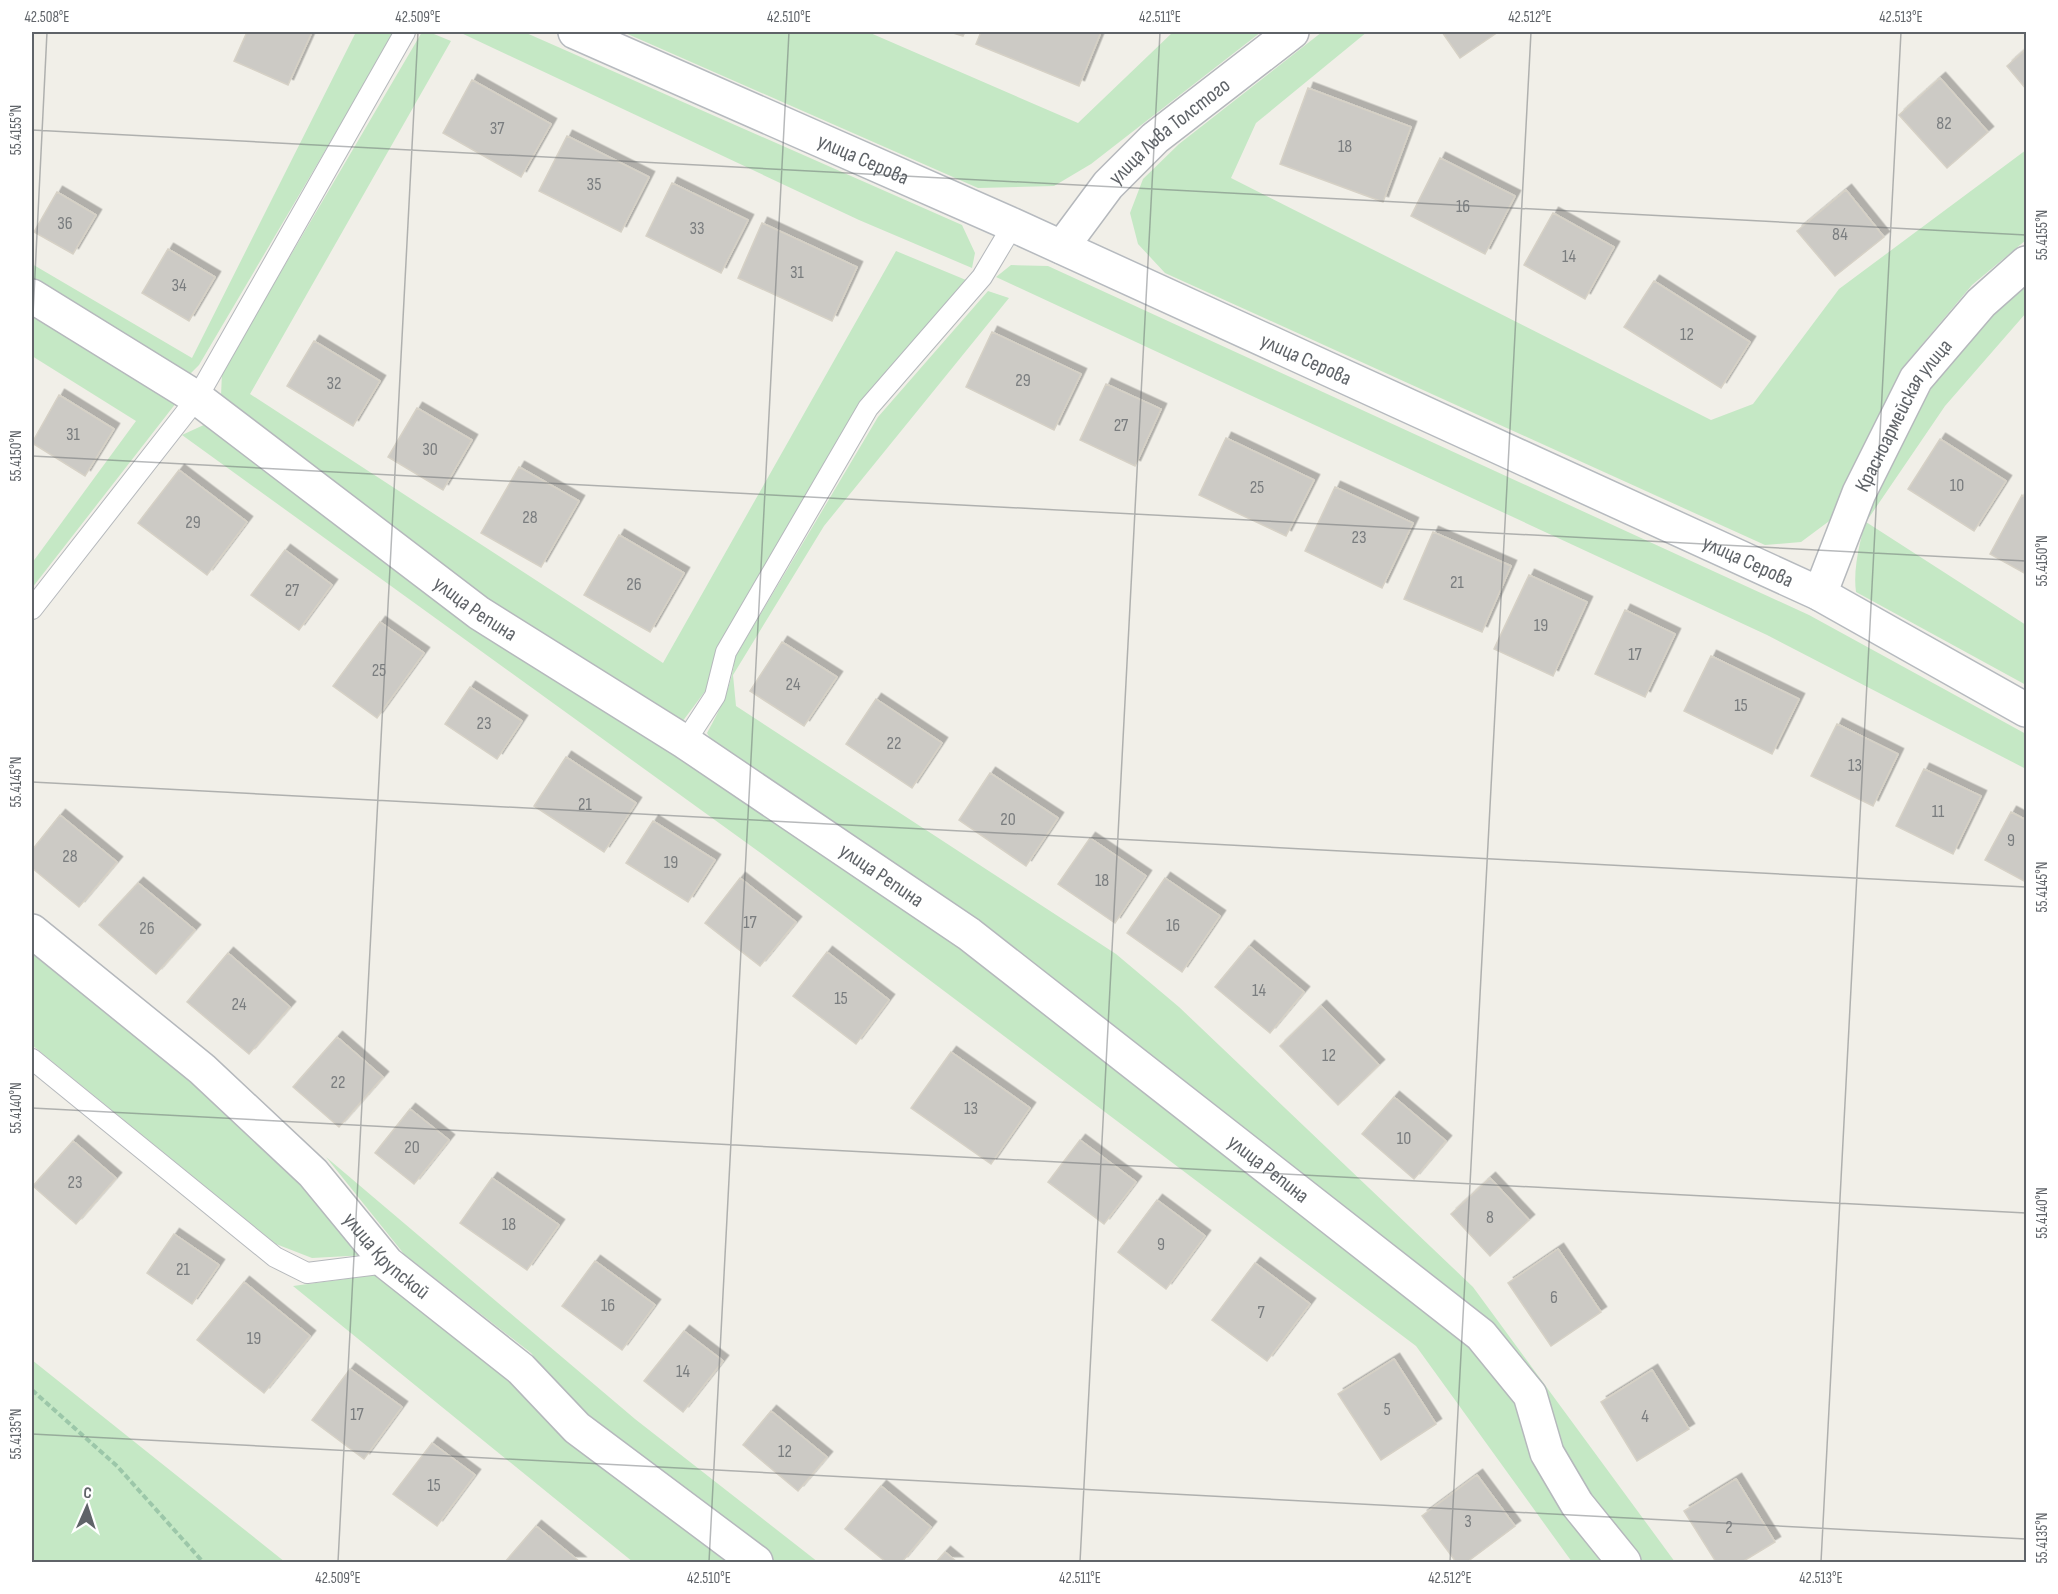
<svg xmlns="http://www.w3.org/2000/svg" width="2058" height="1594" font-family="'Sofia Sans Condensed',sans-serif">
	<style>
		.green { fill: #c5e8c5 }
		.building { fill: #cccac5; stroke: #d6d1c6; stroke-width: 1.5; filter: url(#shadow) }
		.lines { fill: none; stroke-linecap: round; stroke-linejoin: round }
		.lane-casing { stroke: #b5b8bc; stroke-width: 22 }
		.street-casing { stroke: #b5b8bc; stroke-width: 36 }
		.secondary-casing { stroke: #b6babf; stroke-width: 36 }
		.path { stroke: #9cc7a9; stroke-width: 4; stroke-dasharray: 6 3; stroke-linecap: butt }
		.lane { stroke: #fff; stroke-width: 20 }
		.street { stroke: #fff; stroke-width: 33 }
		.secondary { stroke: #fff; stroke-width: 33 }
		.ticks { fill: none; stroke: #5f6368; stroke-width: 1.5; stroke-opacity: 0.45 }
		.labels { text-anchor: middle; stroke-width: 6; stroke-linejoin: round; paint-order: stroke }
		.number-label { font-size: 18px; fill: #7a7d7f }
		.street-label { font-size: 21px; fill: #5f6368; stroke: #fff }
		.neatline { fill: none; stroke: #5f6368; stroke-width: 2 }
		.ticks-label { font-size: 15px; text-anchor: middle; fill: #5f6368 }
	</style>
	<defs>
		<filter id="shadow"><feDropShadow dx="5.5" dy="-5.5" stdDeviation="0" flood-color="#0004"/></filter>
	</defs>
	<rect width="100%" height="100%" fill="#f1efe8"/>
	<path class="green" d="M356 32H395L199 365 184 380 32 286V264L192 358Z
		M422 32H429L451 41 250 394 663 663 896 251 966 280 859 404 716 652 709 686 679 726 483 600 234 413 221 396 222 372Z
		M459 32H524L962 225 975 253 972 268 859 220Z
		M623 32H868L1078 123 1173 32H1261L1091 164 1054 186 978 188Z
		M1322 32H1367L1256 123 1231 178 1711 420 1753 404 1839 289 2026 150V240L1972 285 1903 367 1847 481 1836 516 1801 542 1765 545 1165 273 1138 244 1130 213 1143 179 1179 144Z
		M1011 265 1048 266 1809 615 2026 734V769L1767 635 996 277Z
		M2026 281V313L1945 406 1866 522 2026 625V685L1856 592C1852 563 1864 530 1870 501L1933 385 1997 306Z
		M988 291 1009 298 824 526 733 675 736 706 1116 954 1179 1007 1473 1287 1675 1562H1639L1591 1503 1483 1322 989 928 718 752 707 733C721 708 732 685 735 657L878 417Z
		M32 312 176 403 32 588V563L136 421 32 356Z
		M208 423 679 754 956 944 1469 1346 1519 1402 1531 1461 1569 1520 1605 1562H1572L1416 1346 762 854 182 435Z
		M32 947 198 1083 306 1182 367 1255 312 1258 276 1244 32 1045Z
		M326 1157 635 1419 818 1562H776L583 1420 531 1353 404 1254Z
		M383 1274 735 1562H633L293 1286Z
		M32 1360 285 1562H32Z"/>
	<path class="building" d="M247 32H312L288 85 234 61Z
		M950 32H965L963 36Z
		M981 32H1101L1079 86 976 44Z
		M1442 32H1498L1460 58Z
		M2026 49V89L2007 66Z
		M1940 78 1988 132 1947 168 1899 115Z
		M472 80 551 124 521 177 443 133Z
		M1308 88 1411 127 1383 202 1280 164Z
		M567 136 649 177 621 232 539 191Z
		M1440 158 1515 196 1485 254 1411 216Z
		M672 183 748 220 721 273 646 236Z
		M1846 190 1884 237 1835 276 1797 231Z
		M57 192 96 215 73 254 34 232Z
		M1553 213 1614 247 1585 299 1524 265Z
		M762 223 857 267 832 321 738 278Z
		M168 249 215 277 189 321 142 293Z
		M1654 281 1750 342 1721 388 1624 327Z
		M992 332 1081 374 1054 430 966 387Z
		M314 341 380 381 353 426 287 386Z
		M1106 384 1161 409 1135 466 1080 440Z
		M59 395 114 429 85 476 32 443Z
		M417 408 472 440 443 490 388 457Z
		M1226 438 1314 480 1286 536 1199 495Z
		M1940 439 2006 481 1974 531 1908 489Z
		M519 467 579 501 541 567 481 533Z
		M179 470 247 522 207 575 138 523Z
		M1335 487 1413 523 1382 588 1305 551Z
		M2022 495 2026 498V574L1990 554Z
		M1433 532 1511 566 1482 632 1404 599Z
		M619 535 684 573 650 632 584 595Z
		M285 550 332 585 299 630 251 595Z
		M1529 575 1587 602 1553 676 1494 649Z
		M1625 610 1675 634 1645 697 1595 674Z
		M380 622 424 653 377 718 333 686Z
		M782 642 837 677 804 726 750 691Z
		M1711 656 1799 699 1772 754 1684 711Z
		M470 687 522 721 497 759 445 724Z
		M876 699 942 743 912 788 846 744Z
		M1837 724 1898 754 1873 806 1811 776Z
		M566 757 636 803 604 852 534 806Z
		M1924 769 1981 796 1953 854 1896 826Z
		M990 773 1058 818 1026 866 959 820Z
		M2011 812 2026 820V882L1985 860Z
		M60 815 117 862 79 907 32 868V850Z
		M653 821 715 860 688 902 626 863Z
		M1090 838 1146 876 1115 923 1058 884Z
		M740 878 796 922 760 966 705 923Z
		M1165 878 1220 916 1182 972 1127 933Z
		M138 883 195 930 156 974 99 925Z
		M1249 946 1304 992 1270 1033 1215 987Z
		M827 952 889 1000 856 1044 793 996Z
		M228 953 290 1007 249 1054 187 1002Z
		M1321 1006 1379 1065 1338 1105 1280 1046Z
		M337 1037 383 1077 339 1127 293 1087Z
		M951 1052 1030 1108 991 1164 911 1108Z
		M1394 1097 1446 1141 1414 1179 1362 1134Z
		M410 1109 449 1140 414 1184 375 1153Z
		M1080 1140 1136 1182 1104 1224 1048 1182Z
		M73 1141 116 1178 76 1224 33 1186Z
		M492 1178 559 1225 527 1270 460 1223Z
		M1490 1178 1529 1220 1490 1256 1451 1214Z
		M1157 1200 1205 1236 1166 1289 1118 1252Z
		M174 1234 219 1265 192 1304 147 1273Z
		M1558 1249 1601 1312 1551 1346 1508 1283Z
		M595 1261 655 1305 622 1350 562 1306Z
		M1255 1263 1310 1304 1267 1361 1212 1320Z
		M244 1282 310 1336 264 1393 197 1340Z
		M684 1331 723 1361 683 1412 644 1381Z
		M1394 1359 1436 1424 1381 1460 1338 1394Z
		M350 1369 402 1407 364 1459 312 1420Z
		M1652 1370 1689 1429 1637 1461 1601 1402Z
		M771 1411 827 1457 798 1491 743 1445Z
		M432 1443 475 1475 437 1526 393 1494Z
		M1477 1475 1515 1526 1467 1562H1456L1422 1516Z
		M1736 1479 1775 1542 1742 1562H1716L1684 1511Z
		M881 1486 931 1527 902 1562H886L845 1529Z
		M536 1526 580 1562H505Z
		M945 1552 957 1562H936Z"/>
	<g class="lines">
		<defs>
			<path id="lane" d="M32 609 197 398 405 32
				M685 742 715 696 726 652 868 408 982 277 1013 225
				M32 1059 275 1257 307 1273 387 1263"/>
			<g id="street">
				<path id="s1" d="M1062 247 1108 185 1155 138 1292 32"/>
				<path id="s2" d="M32 296 197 398 479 613 685 742 969 934 1481 1335 1530 1395 1547 1453 1577 1504 1624 1562"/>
				<path id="s3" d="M1820 594 1859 493 1916 379 1981 303 2026 263"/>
				<path id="s4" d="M32 931 202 1069 313 1173 387 1263 521 1369 577 1428 756 1562"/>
			</g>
			<g id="secondary">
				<path id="s5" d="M575 32 1013 225 1820 594 2026 710"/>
			</g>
		</defs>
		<use href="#lane" class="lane-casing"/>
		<use href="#street" class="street-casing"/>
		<use href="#secondary" class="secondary-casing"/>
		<path class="path" d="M32 1390 117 1466 203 1562"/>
		<use href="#lane" class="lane"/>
		<use href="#street" class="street"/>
		<use href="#secondary" class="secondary"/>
	</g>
	<path class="ticks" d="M32 130 2026 235M32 335 47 32M32 456 2026 561M32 782 2026 887M32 1108 2026 1213M32 1434 2026 1539M338 1562 418 32M709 1562 789 32M1080 1562 1160 32M1450 1562 1531 32M1821 1562 1901 32"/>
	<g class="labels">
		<g class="number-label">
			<text x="1944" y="129">82</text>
			<text x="497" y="134">37</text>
			<text x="1345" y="152">18</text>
			<text x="594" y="190">35</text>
			<text x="1463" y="212">16</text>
			<text x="65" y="229">36</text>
			<text x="697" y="234">33</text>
			<text x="1840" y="240">84</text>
			<text x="1569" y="262">14</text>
			<text x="797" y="278">31</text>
			<text x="179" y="291">34</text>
			<text x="1687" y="340">12</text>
			<text x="1023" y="386">29</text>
			<text x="334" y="389">32</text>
			<text x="1121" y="431">27</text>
			<text x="73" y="440">31</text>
			<text x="430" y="455">30</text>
			<text x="1957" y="491">10</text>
			<text x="1257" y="493">25</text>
			<text x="530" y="523">28</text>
			<text x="193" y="528">29</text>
			<text x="1359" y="543">23</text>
			<text x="1457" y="588">21</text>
			<text x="634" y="590">26</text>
			<text x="292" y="596">27</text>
			<text x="1541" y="631">19</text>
			<text x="1635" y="660">17</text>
			<text x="379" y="676">25</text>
			<text x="793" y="690">24</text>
			<text x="1741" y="711">15</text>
			<text x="484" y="729">23</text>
			<text x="894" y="749">22</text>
			<text x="1855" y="771">13</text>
			<text x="585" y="810">21</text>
			<text x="1938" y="817">11</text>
			<text x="1008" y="825">20</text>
			<text x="2011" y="846">9</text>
			<text x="70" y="862">28</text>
			<text x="671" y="868">19</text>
			<text x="1102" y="886">18</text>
			<text x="750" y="928">17</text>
			<text x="1173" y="931">16</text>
			<text x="147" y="934">26</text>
			<text x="1259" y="996">14</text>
			<text x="841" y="1004">15</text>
			<text x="239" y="1010">24</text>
			<text x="1329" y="1061">12</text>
			<text x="338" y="1088">22</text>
			<text x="971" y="1114">13</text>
			<text x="1404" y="1144">10</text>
			<text x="412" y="1153">20</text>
			<text x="75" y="1188">23</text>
			<text x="1490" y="1223">8</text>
			<text x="509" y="1230">18</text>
			<text x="1161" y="1250">9</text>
			<text x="183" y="1275">21</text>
			<text x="1554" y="1303">6</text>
			<text x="608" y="1311">16</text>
			<text x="1261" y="1318">7</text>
			<text x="254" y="1344">19</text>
			<text x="683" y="1377">14</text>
			<text x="1387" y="1415">5</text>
			<text x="357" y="1420">17</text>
			<text x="1645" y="1422">4</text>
			<text x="785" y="1457">12</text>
			<text x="434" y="1491">15</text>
			<text x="1468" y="1527">3</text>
			<text x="1729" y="1533">2</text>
		</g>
		<g class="street-label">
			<text dy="7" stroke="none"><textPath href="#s1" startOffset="159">улица Льва Толстого</textPath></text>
			<text dy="7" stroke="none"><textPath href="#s5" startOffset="315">улица Серова</textPath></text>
			<text dy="7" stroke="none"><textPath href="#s5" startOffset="801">улица Серова</textPath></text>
			<text dy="7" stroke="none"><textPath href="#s3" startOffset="198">Красноармейская улица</textPath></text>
			<text dy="7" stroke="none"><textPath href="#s5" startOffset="1287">улица Серова</textPath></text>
			<text dy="7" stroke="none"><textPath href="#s2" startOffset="543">улица Репина</textPath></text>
			<text dy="7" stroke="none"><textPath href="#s2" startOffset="1029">улица Репина</textPath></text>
			<text dy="7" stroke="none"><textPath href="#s2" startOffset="1515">улица Репина</textPath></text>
			<text dy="7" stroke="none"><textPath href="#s4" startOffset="482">улица Крупской</textPath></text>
		</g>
	</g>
	<rect width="2058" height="1594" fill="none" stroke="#ffffff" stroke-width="66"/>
	<g transform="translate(87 1507) rotate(3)" stroke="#ffffff" stroke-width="4.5" paint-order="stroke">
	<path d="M0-4.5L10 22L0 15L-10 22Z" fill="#5f6368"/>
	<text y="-9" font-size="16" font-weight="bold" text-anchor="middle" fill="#5f6368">С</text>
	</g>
	<rect x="33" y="33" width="1992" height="1528" class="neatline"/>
	<g class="ticks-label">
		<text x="47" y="22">42.508°E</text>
		<text x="418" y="22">42.509°E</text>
		<text x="789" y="22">42.510°E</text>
		<text x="1160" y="22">42.511°E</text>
		<text x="1530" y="22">42.512°E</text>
		<text x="1901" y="22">42.513°E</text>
		<text transform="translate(16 130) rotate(-90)" y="5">55.4155°N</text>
		<text transform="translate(2042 235) rotate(-90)" y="5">55.4155°N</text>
		<text transform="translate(16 456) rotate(-90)" y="5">55.4150°N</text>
		<text transform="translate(2042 561) rotate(-90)" y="5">55.4150°N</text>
		<text transform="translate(16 782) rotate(-90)" y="5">55.4145°N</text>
		<text transform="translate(2042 887) rotate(-90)" y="5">55.4145°N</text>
		<text transform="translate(16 1108) rotate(-90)" y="5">55.4140°N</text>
		<text transform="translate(2042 1213) rotate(-90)" y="5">55.4140°N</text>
		<text transform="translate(16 1434) rotate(-90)" y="5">55.4135°N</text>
		<text transform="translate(2042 1538) rotate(-90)" y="5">55.4135°N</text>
		<text x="338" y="1583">42.509°E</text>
		<text x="709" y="1583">42.510°E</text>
		<text x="1080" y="1583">42.511°E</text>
		<text x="1450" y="1583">42.512°E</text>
		<text x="1821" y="1583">42.513°E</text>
	</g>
</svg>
